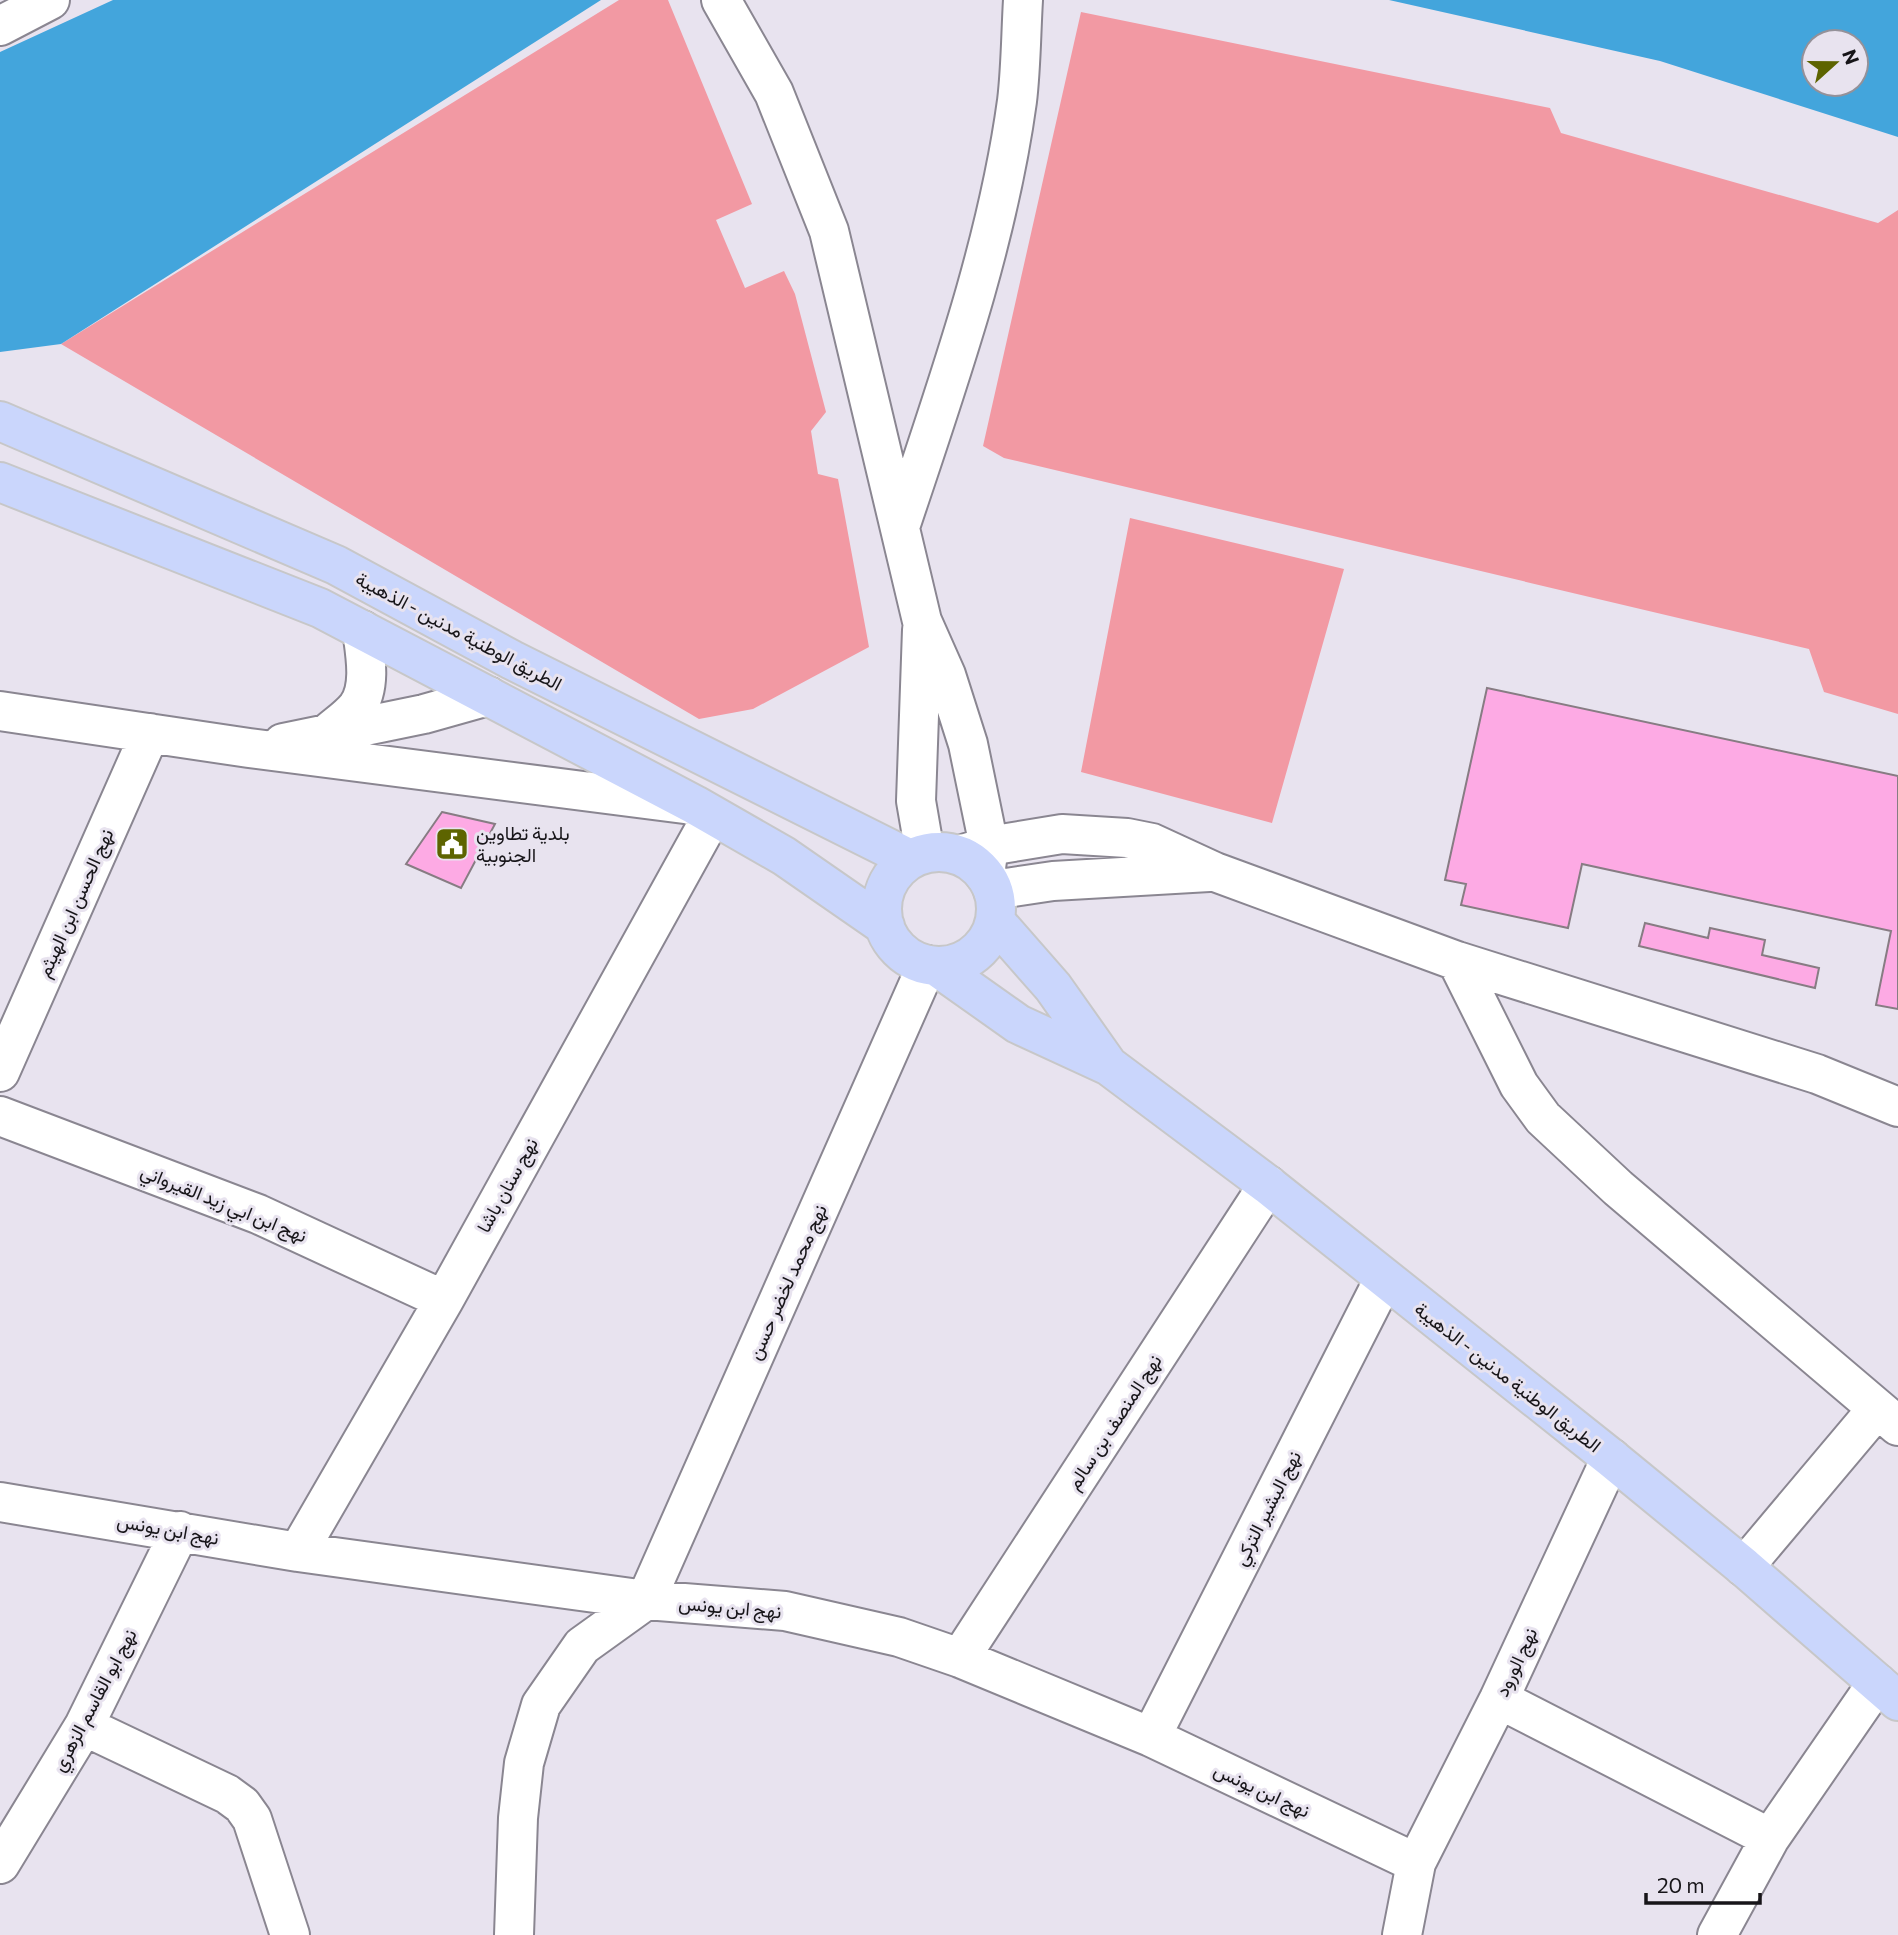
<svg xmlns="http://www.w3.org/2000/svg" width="1898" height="1935" font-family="Commissioner,Vazirmatn,sans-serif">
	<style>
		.green { fill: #f299a3 }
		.water { fill: #43a5dc; fill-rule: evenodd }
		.building { fill: #fdaae4; stroke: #877c83; stroke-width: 2 }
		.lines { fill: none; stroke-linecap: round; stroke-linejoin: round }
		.minor-casing { stroke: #8a8691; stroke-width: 42 }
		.major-casing { stroke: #c7c7c8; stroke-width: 42 }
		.minor { stroke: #fff; stroke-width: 38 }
		.major { stroke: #cad6fc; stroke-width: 38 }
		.labels { text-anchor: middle; stroke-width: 6; stroke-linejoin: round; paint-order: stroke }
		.street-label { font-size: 19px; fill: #171519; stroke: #e8e3ef }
		.poi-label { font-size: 19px; fill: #171519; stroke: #e8e3ef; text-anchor: start }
	</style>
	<rect width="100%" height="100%" fill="#e8e3ef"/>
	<path class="green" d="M619 0H668L752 204 716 220 745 288 784 271 795 294 826 412 811 431 818 474 838 479 869 647 753 709 699 719 61 344Z
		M1081 12 1550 108 1561 133 1878 223 1898 210V714L1824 692 1809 649 1004 458 983 446Z
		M1130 518 1344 569 1272 823 1081 772Z"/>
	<path class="water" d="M113 0H601L61 344 0 352V52Z
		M1389 0H1898V137L1660 61ZM1856 42V84H1814V42Z"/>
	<path class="building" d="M1487 688 1898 776V1009L1876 1005 1891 931 1582 864 1568 928 1461 905 1466 884 1445 880Z
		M442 812 495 824 461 888 406 864Z
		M1645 923 1708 938 1710 928 1765 940 1762 955 1819 968 1815 988 1639 946Z"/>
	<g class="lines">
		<defs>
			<path id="minor" d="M721 0 774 93 829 231 922 621 946 675 968 744 989 846 985 875
				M0 26 50 0
				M900 527C946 388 997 247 1017 101 1021 68 1021 33 1023 0
				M922 630 916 801 925 853
				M0 711 249 748 692 805
				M328 733C337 725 349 717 357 707 372 687 365 653 362 630
				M283 743 424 714 488 696
				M960 855 989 846 1062 834 1127 838 1152 843 1215 872 1457 961 1817 1074 1898 1107
				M993 890 1053 881 1209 872
				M1457 961 1519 1085 1543 1118 1618 1188 1898 1426
				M0 1072 150 733
				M0 1116 258 1214 444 1300
				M0 1502 298 1552 646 1600 785 1611 899 1637 960 1658 1151 1737 1416 1863
				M298 1552 444 1300 712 816
				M1744 1567 1877 1409
				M960 1658 1268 1185
				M1499 1699 1770 1838
				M84 1726 227 1794 242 1805 252 1819 290 1935
				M1151 1737 1384 1279
				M0 1864 84 1726 180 1531
				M514 1935 518 1818 524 1763 541 1705 582 1646 646 1600 927 965
				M1402 1935 1416 1863 1499 1699 1611 1458
				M1717 1935 1770 1838 1877 1683"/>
			<path id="major" d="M0 421 336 565 512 660 910 859
				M0 482 320 608 695 805 784 856 885 926
				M882 909a57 57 0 1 1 114 0a57 57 0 1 1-114 0Z
				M995 921 1053 987 1108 1065
				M936 966 1018 1024 1109 1066 1268 1185 1611 1458 1744 1567 1898 1701"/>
		</defs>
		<use href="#minor" class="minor-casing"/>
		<use href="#major" class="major-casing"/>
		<use href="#minor" class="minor"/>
		<use href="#major" class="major"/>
	</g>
	<defs>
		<symbol id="civic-square" viewBox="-11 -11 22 22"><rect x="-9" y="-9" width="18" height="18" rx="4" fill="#5d6400" stroke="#e8e3ef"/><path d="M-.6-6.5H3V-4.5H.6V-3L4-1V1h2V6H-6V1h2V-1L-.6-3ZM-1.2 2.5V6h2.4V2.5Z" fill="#fff"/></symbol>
	</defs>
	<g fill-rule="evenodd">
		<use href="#civic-square" x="433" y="825" width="38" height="38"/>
	</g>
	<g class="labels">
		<g class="street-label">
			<text transform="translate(459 631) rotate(28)" y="7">الطريق الوطنية مدنين - الذهيبة</text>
			<text transform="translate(75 903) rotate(-66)" y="7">نهج الحسن ابن الهيثم</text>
			<text transform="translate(507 1185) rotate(-61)" y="7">نهج سنان باشا</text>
			<text transform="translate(224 1203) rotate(22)" y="7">نهج ابن ابي زيد القيرواني</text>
			<text transform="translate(787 1282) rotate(-66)" y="7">نهج محمد لخضر حسن</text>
			<text transform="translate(1508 1377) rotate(38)" y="7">الطريق الوطنية مدنين - الذهيبة</text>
			<text transform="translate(1114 1422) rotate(-57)" y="7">نهج المنصف بن سالم</text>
			<text transform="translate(1267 1508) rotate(-63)" y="7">نهج البشير التركي</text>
			<text transform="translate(168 1529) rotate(10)" y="7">نهج ابن يونس</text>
			<text transform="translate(730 1607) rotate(5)" y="7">نهج ابن يونس</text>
			<text transform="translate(1516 1662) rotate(-65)" y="7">نهج الورود</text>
			<text transform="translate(94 1700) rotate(-62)" y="7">نهج ابو القاسم الزهري</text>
			<text transform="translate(1262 1790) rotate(25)" y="7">نهج ابن يونس</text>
		</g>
		<g class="poi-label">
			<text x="476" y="840">بلدية تطاوين<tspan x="476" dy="22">الجنوبية</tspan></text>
		</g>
	</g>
	<g transform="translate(1835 63) rotate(69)"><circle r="33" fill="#e8e3ef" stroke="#949199" stroke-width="2"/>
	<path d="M0-5L12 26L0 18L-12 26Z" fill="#5d6400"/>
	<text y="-10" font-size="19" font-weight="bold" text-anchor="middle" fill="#171519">N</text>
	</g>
	<path d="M1646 1893v10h114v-10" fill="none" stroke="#171519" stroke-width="3.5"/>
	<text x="1657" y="1893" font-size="21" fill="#171519" stroke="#e8e3ef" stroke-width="5" paint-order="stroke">20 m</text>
</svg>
